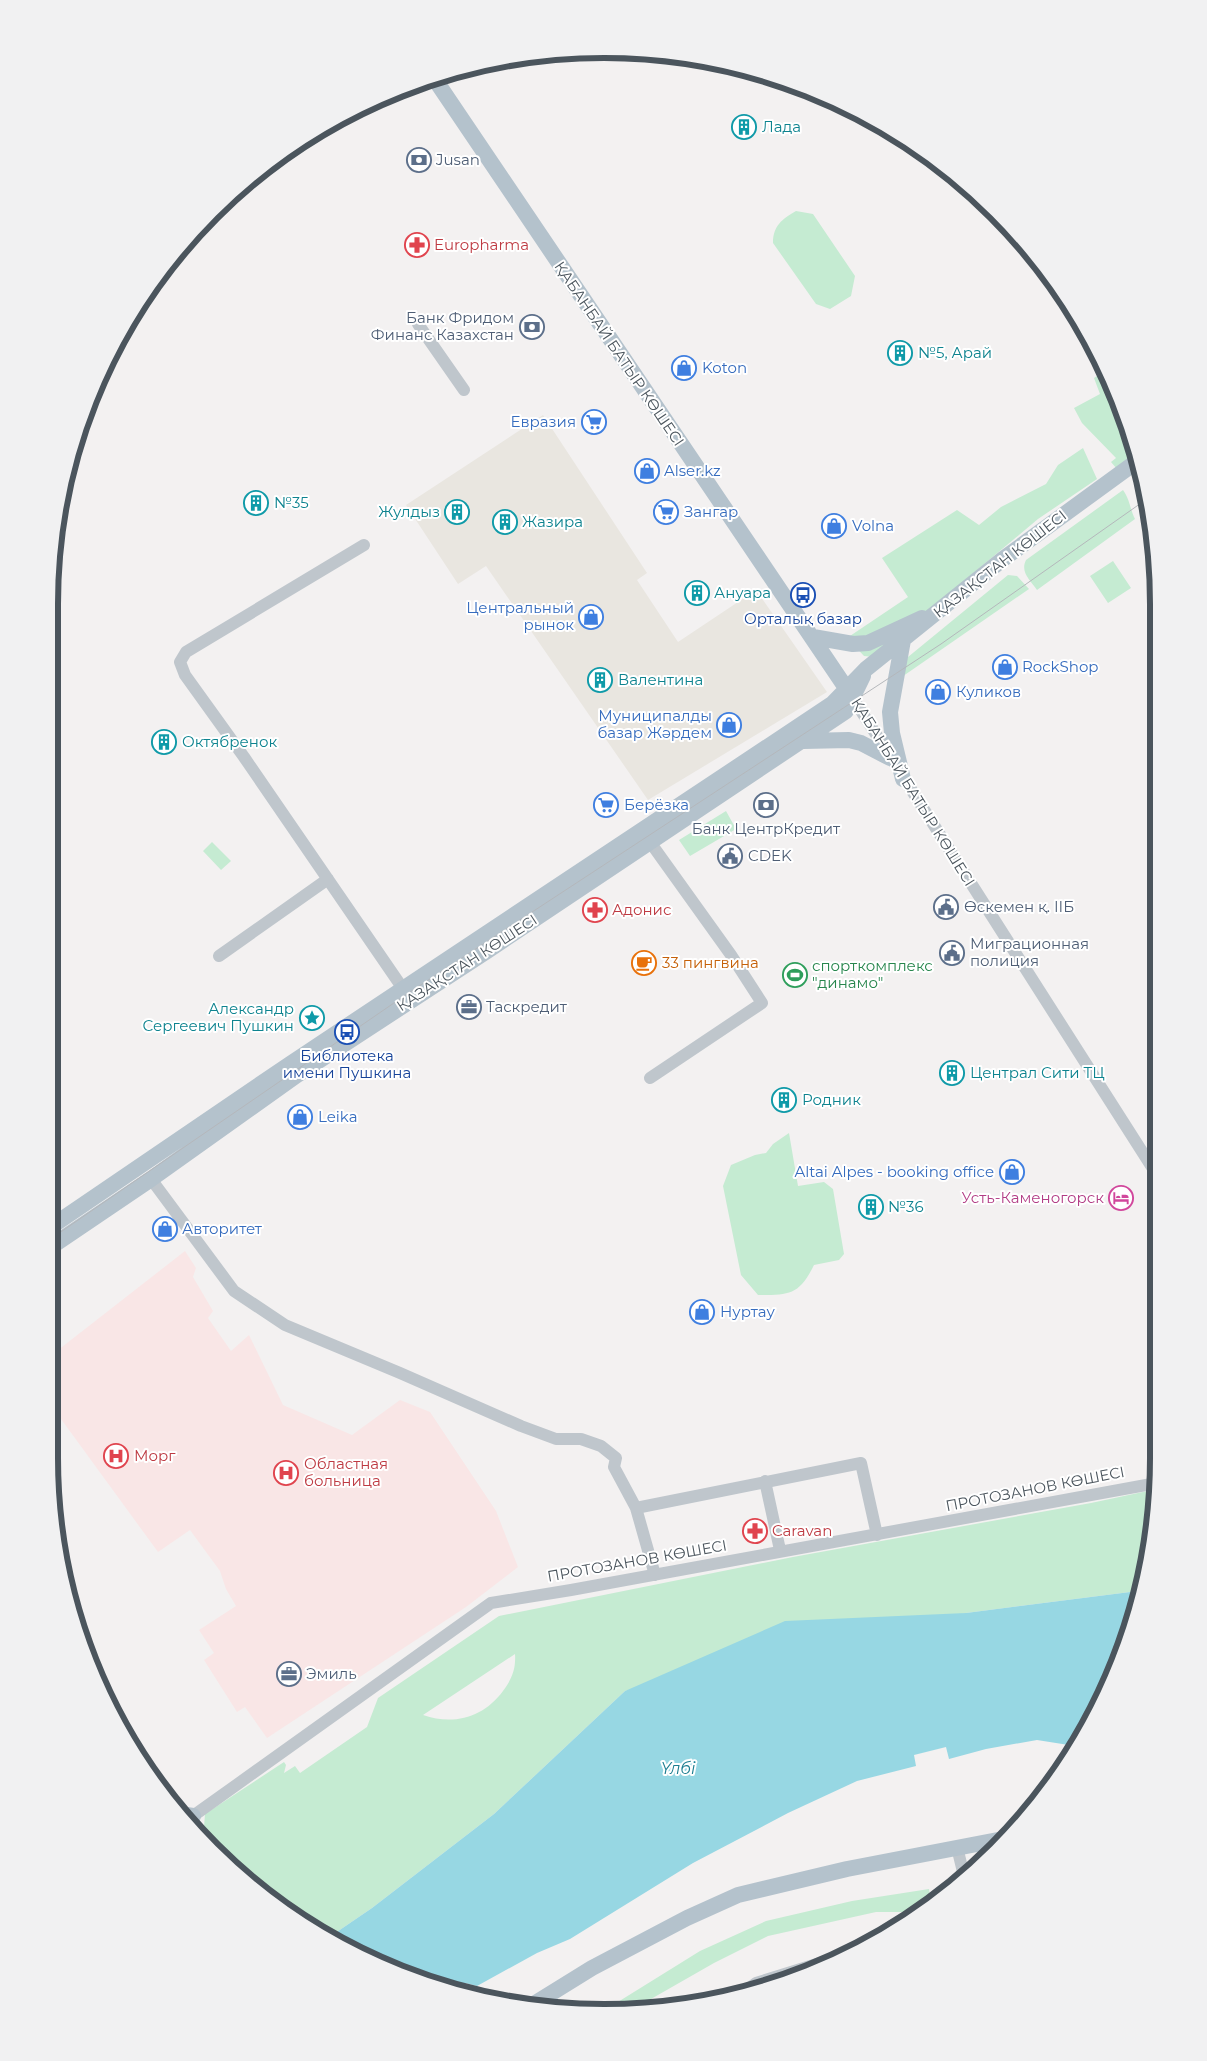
<svg xmlns="http://www.w3.org/2000/svg" width="1207" height="2061" font-family="Montserrat,sans-serif">
	<style>
		.commercial { fill: #e9e6e0 }
		.medical { fill: #f9e6e6 }
		.green { fill: #c5ebd2; fill-rule: evenodd }
		.water { fill: #97d7e3 }
		.lines { fill: none; stroke-linecap: round; stroke-linejoin: round }
		.minor { stroke: #bfc6cc; stroke-width: 12 }
		.major { stroke: #b4c2cc; stroke-width: 16 }
		.tram { stroke: #b4b7bb; stroke-width: 1 }
		.labels { text-anchor: middle; stroke-width: 4; stroke-linejoin: round; paint-order: stroke }
		.culture-label { font-size: 15px; fill: #0d838f; stroke: #fff; text-anchor: start }
		.service-label { font-size: 15px; fill: #4e5e75; stroke: #fff; text-anchor: start }
		.health-label { font-size: 15px; fill: #be3a42; stroke: #fff; text-anchor: start }
		.street-label { font-size: 15px; fill: #4b555d; stroke: #fff }
		.shop-label { font-size: 15px; fill: #366cbe; stroke: #fff; text-anchor: start }
		.transit-label { font-size: 15px; fill: #164399; stroke: #fff }
		.food-label { font-size: 15px; fill: #c56008; stroke: #fff; text-anchor: start }
		.leisure-label { font-size: 15px; fill: #27864d; stroke: #fff; text-anchor: start }
		.hotel-label { font-size: 15px; fill: #b23c85; stroke: #fff; text-anchor: end }
		.water-label { font-size: 16px; font-style: italic; fill: #1c7d90; stroke: #fff }
		.rim { fill: none; stroke: #4b555d; stroke-width: 6 }
	</style>
	<rect width="100%" height="100%" fill="#f3f1f1"/>
	<path class="commercial" d="M543 415 647 573 637 580 678 642 756 590 827 692 648 800 486 566 458 584 406 505Z"/>
	<path class="medical" d="M185 1251 196 1268 193 1277 213 1311 208 1318 231 1351 249 1335 283 1405 352 1435 400 1400 430 1412 496 1511 518 1567 466 1607 267 1738 245 1707 237 1712 204 1660 214 1653 199 1630 236 1606 226 1589 220 1571 190 1530 158 1552 53 1408V1354Z"/>
	<path class="green" d="M796 211 813 214 855 276 851 296 830 309 816 304 773 243C773 226 782 219 796 211Z
		M1104 371 1129 425 1135 456 1117 469 1111 462 1116 458 1082 423 1074 408 1100 394 1094 378Z
		M1083 448 1097 479 1038 519 873 657 864 656 847 638 908 597 882 558 957 510 979 525 1001 507 1046 484 1058 465Z
		M1123 490C1130 500 1130 509 1135 519L1037 590C1030 580 1020 572 1026 560Z
		M1113 561 1131 588 1108 603 1090 576Z
		M1008 575 1017 576 1029 589 896 681 908 657Z
		M726 811 736 829 690 856 679 840Z
		M212 842 231 861 221 870 203 851Z
		M789 1133 798 1186 824 1182 833 1189 844 1254 839 1260 814 1265C799 1295 790 1295 758 1295L741 1275 723 1186 731 1165 755 1155 766 1153 773 1144Z
		M1157 1489 1138 1591 966 1613 625 1691 494 1814 372 1908 328 1938 295 1919 211 1850 203 1840 205 1814 284 1762 286 1765 284 1773 295 1766 300 1773 367 1727 378 1698 499 1616 793 1557 1091 1503ZM515 1654C516 1669 512 1679 503 1691 484 1717 454 1726 423 1715Z
		M929 1889 931 1903 917 1912H876L768 1936 714 1963 630 2011 605 2010 700 1951 766 1921 852 1901Z"/>
	<path class="water" d="M1138 1591 1129 1636 1075 1746 1037 1740 986 1749 949 1759 946 1747 914 1755 916 1766 857 1781 788 1813 693 1863 570 1939 537 1953 477 1986 465 1983 456 1992 358 1955 328 1938 372 1908 494 1814 625 1691 785 1621 966 1613Z"/>
	<g class="lines">
		<path class="minor" d="M418 324 464 390
			M364 545 186 652 180 662 185 675 244 757 408 996
			M849 692 1157 1175
			M645 835 731 955 762 1003 650 1078
			M219 956 328 879
			M151 1179 234 1291 285 1325 400 1373 521 1426 556 1439H581L601 1446 616 1458 614 1467 636 1508 655 1575
			M765 1481 780 1550
			M636 1508 861 1463 877 1535
			M186 1821 491 1603 571 1590 1157 1483
			M957 1847 964 1876
			M744 1992 756 1983 836 1958"/>
		<path class="major" d="M434 78 846 688
			M813 637 853 644 868 643 922 618
			M803 741 849 740 861 743 890 758
			M903 779 892 733 890 712 903 640
			M52 1226 290 1064 832 704 866 669 1003 559 1136 462
			M52 1246 151 1179 297 1075 487 951 846 711 863 676
			M180 1814 193 1816 189 1824
			M529 2007 592 1968 687 1918 738 1895 847 1869 1003 1839"/>
		<path class="tram" d="M52 1238 407 994 941 644 1144 501"/>
	</g>
	<defs>
		<symbol id="building-ring" viewBox="-11 -11 22 22"><circle r="9.5" fill="#fff" stroke="#0f9aa8" stroke-width="1.5"/><path d="M-4-6H4V6H1V3H-1V6H-4ZM-2.5-4.3h1.7v1.8h-1.7ZM.8-4.3h1.7v1.8H.8ZM-2.5-1h1.7V.8h-1.7ZM.8-1h1.7V.8H.8Z" fill="#0f9aa8"/></symbol>
		<symbol id="bank-ring" viewBox="-11 -11 22 22"><circle r="9.5" fill="#fff" stroke="#5c6f8a" stroke-width="1.5"/><path d="M-6-4H6V4H-6ZM0-2.3a2.3 2.3 0 1 0 0 4.6a2.3 2.3 0 1 0 0-4.6Z" fill="#5c6f8a"/></symbol>
		<symbol id="pharmacy-ring" viewBox="-11 -11 22 22"><circle r="9.5" fill="#fff" stroke="#e0444e" stroke-width="1.5"/><path d="M-2-6h4v4h4v4h-4v4h-4v-4h-4v-4h4Z" fill="#e0444e"/></symbol>
		<symbol id="shop-ring" viewBox="-11 -11 22 22"><circle r="9.5" fill="#fff" stroke="#3f7fe0" stroke-width="1.5"/><path d="M-5-2.5h2.3a2.7 3.5 0 0 1 5.4 0H5L5.5 6h-11ZM-1.5-2.5h3a1.5 2.3 0 0 0-3 0Z" fill="#3f7fe0"/></symbol>
		<symbol id="supermarket-ring" viewBox="-11 -11 22 22"><circle r="9.5" fill="#fff" stroke="#3f7fe0" stroke-width="1.5"/><path d="M-6-5.5h2.5l.6 2H6L4.5 2H-2.5L-4.4-4H-6ZM-1.5 3.2a1.3 1.3 0 1 0 .1 0ZM3 3.2a1.3 1.3 0 1 0 .1 0Z" fill="#3f7fe0"/></symbol>
		<symbol id="bus-ring" viewBox="-11 -11 22 22"><circle r="9.5" fill="#fff" stroke="#1a4fb4" stroke-width="1.5"/><path d="M-5-6H5V4H4V6H2V4H-2V6H-4V4H-5ZM-3.5-4V0h7V-4ZM-3.5 1.2v1.5H-2V1.2ZM2 1.2v1.5H3.5V1.2Z" fill="#1a4fb4"/></symbol>
		<symbol id="civic-ring" viewBox="-11 -11 22 22"><circle r="9.5" fill="#fff" stroke="#5c6f8a" stroke-width="1.5"/><path d="M-.6-6.5H3V-4.5H.6V-3L4-1V1h2V6H-6V1h2V-1L-.6-3ZM-1.2 2.5V6h2.4V2.5Z" fill="#5c6f8a"/></symbol>
		<symbol id="cafe-ring" viewBox="-11 -11 22 22"><circle r="9.5" fill="#fff" stroke="#e8710a" stroke-width="1.5"/><path d="M-5.5-4.5H6V0H3Q3 3.5 0 3.5H-2.5Q-5.5 3.5-5.5 0ZM3-3.2v2h1.7v-2ZM-6 4.5H4V6H-6Z" fill="#e8710a"/></symbol>
		<symbol id="stadium-ring" viewBox="-11 -11 22 22"><circle r="9.5" fill="#fff" stroke="#2e9e5b" stroke-width="1.5"/><path d="M0-5a6.5 5 0 1 0 0 10a6.5 5 0 1 0 0-10ZM-3.5-1.8h7v3.6h-7Z" fill="#2e9e5b"/></symbol>
		<symbol id="office-ring" viewBox="-11 -11 22 22"><circle r="9.5" fill="#fff" stroke="#5c6f8a" stroke-width="1.5"/><path d="M-6-3h4V-5.5h4V-3h4V5H-6ZM-1-4.5V-3h2v-1.5ZM-6 0V1H6V0Z" fill="#5c6f8a"/></symbol>
		<symbol id="sight-ring" viewBox="-11 -11 22 22"><circle r="9.5" fill="#fff" stroke="#0f9aa8" stroke-width="1.5"/><path d="M0-6L1.8-2.2L6-1.7L2.9 1.2L3.7 5.4L0 3.3L-3.7 5.4L-2.9 1.2L-6-1.7L-1.8-2.2Z" fill="#0f9aa8"/></symbol>
		<symbol id="hotel-ring" viewBox="-11 -11 22 22"><circle r="9.5" fill="#fff" stroke="#d1479c" stroke-width="1.5"/><path d="M-6-4.5h1.5V1H6V5H4.5V3h-9V5H-6ZM-4 0a1.8 1.8 0 1 1 3.6 0ZM.5 0V-2.5h3Q6-2.5 6 0Z" fill="#d1479c"/></symbol>
		<symbol id="hospital-ring" viewBox="-11 -11 22 22"><circle r="9.5" fill="#fff" stroke="#e0444e" stroke-width="1.5"/><path d="M-5-5h3v3.5h4V-5h3V5h-3V1.5h-4V5h-3Z" fill="#e0444e"/></symbol>
	</defs>
	<g fill-rule="evenodd">
		<use href="#building-ring" x="730" y="113" width="28" height="28"/>
		<use href="#bank-ring" x="405" y="146" width="28" height="28"/>
		<use href="#pharmacy-ring" x="403" y="231" width="28" height="28"/>
		<use href="#bank-ring" x="518" y="313" width="28" height="28"/>
		<use href="#building-ring" x="886" y="339" width="28" height="28"/>
		<use href="#shop-ring" x="670" y="354" width="28" height="28"/>
		<use href="#supermarket-ring" x="580" y="408" width="28" height="28"/>
		<use href="#shop-ring" x="633" y="457" width="28" height="28"/>
		<use href="#building-ring" x="242" y="489" width="28" height="28"/>
		<use href="#building-ring" x="443" y="498" width="28" height="28"/>
		<use href="#supermarket-ring" x="652" y="498" width="28" height="28"/>
		<use href="#building-ring" x="491" y="508" width="28" height="28"/>
		<use href="#shop-ring" x="820" y="512" width="28" height="28"/>
		<use href="#building-ring" x="683" y="579" width="28" height="28"/>
		<use href="#bus-ring" x="789" y="581" width="28" height="28"/>
		<use href="#shop-ring" x="577" y="603" width="28" height="28"/>
		<use href="#shop-ring" x="991" y="653" width="28" height="28"/>
		<use href="#building-ring" x="586" y="666" width="28" height="28"/>
		<use href="#shop-ring" x="924" y="678" width="28" height="28"/>
		<use href="#shop-ring" x="715" y="711" width="28" height="28"/>
		<use href="#building-ring" x="150" y="728" width="28" height="28"/>
		<use href="#supermarket-ring" x="592" y="791" width="28" height="28"/>
		<use href="#bank-ring" x="752" y="791" width="28" height="28"/>
		<use href="#civic-ring" x="716" y="842" width="28" height="28"/>
		<use href="#civic-ring" x="932" y="893" width="28" height="28"/>
		<use href="#pharmacy-ring" x="581" y="896" width="28" height="28"/>
		<use href="#civic-ring" x="938" y="939" width="28" height="28"/>
		<use href="#cafe-ring" x="630" y="949" width="28" height="28"/>
		<use href="#stadium-ring" x="781" y="961" width="28" height="28"/>
		<use href="#office-ring" x="455" y="993" width="28" height="28"/>
		<use href="#sight-ring" x="298" y="1004" width="28" height="28"/>
		<use href="#bus-ring" x="333" y="1018" width="28" height="28"/>
		<use href="#building-ring" x="938" y="1059" width="28" height="28"/>
		<use href="#building-ring" x="770" y="1086" width="28" height="28"/>
		<use href="#shop-ring" x="286" y="1103" width="28" height="28"/>
		<use href="#shop-ring" x="998" y="1158" width="28" height="28"/>
		<use href="#hotel-ring" x="1107" y="1184" width="28" height="28"/>
		<use href="#building-ring" x="857" y="1193" width="28" height="28"/>
		<use href="#shop-ring" x="151" y="1215" width="28" height="28"/>
		<use href="#shop-ring" x="688" y="1298" width="28" height="28"/>
		<use href="#hospital-ring" x="102" y="1442" width="28" height="28"/>
		<use href="#hospital-ring" x="272" y="1459" width="28" height="28"/>
		<use href="#pharmacy-ring" x="741" y="1517" width="28" height="28"/>
		<use href="#office-ring" x="275" y="1660" width="28" height="28"/>
	</g>
	<g class="labels">
		<g class="culture-label">
			<text x="762" y="132">Лада</text>
			<text x="918" y="358">№5, Арай</text>
			<text x="274" y="508">№35</text>
			<text x="440" y="517" text-anchor="end">Жулдыз</text>
			<text x="522" y="527">Жазира</text>
			<text x="714" y="598">Ануара</text>
			<text x="618" y="685">Валентина</text>
			<text x="182" y="747">Октябренок</text>
			<text x="294" y="1014" text-anchor="end">Александр<tspan x="294" dy="17">Сергеевич Пушкин</tspan></text>
			<text x="970" y="1078">Централ Сити ТЦ</text>
			<text x="802" y="1105">Родник</text>
			<text x="888" y="1212">№36</text>
		</g>
		<g class="service-label">
			<text x="436" y="165">Jusan</text>
			<text x="514" y="323" text-anchor="end">Банк Фридом<tspan x="514" dy="17">Финанс Казахстан</tspan></text>
			<text x="766" y="834" text-anchor="middle">Банк ЦентрКредит</text>
			<text x="748" y="861">CDEK</text>
			<text x="964" y="912">Өскемен қ. ІІБ</text>
			<text x="970" y="949">Миграционная<tspan x="970" dy="17">полиция</tspan></text>
			<text x="486" y="1012">Таскредит</text>
			<text x="306" y="1679">Эмиль</text>
		</g>
		<g class="health-label">
			<text x="434" y="250">Europharma</text>
			<text x="612" y="915">Адонис</text>
			<text x="134" y="1461">Морг</text>
			<text x="304" y="1469">Областная<tspan x="304" dy="17">больница</tspan></text>
			<text x="772" y="1536">Caravan</text>
		</g>
		<g class="street-label">
			<text transform="translate(619 354) rotate(56)" y="5">ҚАБАНБАЙ БАТЫР КӨШЕСІ</text>
			<text transform="translate(1000 564) rotate(-38)" y="5">ҚАЗАҚСТАН КӨШЕСІ</text>
			<text transform="translate(913 792) rotate(58)" y="5">ҚАБАНБАЙ БАТЫР КӨШЕСІ</text>
			<text transform="translate(467 963) rotate(-33)" y="5">ҚАЗАҚСТАН КӨШЕСІ</text>
			<text transform="translate(1035 1489) rotate(-11)" y="5">ПРОТОЗАНОВ КӨШЕСІ</text>
			<text transform="translate(637 1561) rotate(-10)" y="5">ПРОТОЗАНОВ КӨШЕСІ</text>
		</g>
		<g class="shop-label">
			<text x="702" y="373">Koton</text>
			<text x="576" y="427" text-anchor="end">Евразия</text>
			<text x="664" y="476">Alser.kz</text>
			<text x="684" y="517">Зангар</text>
			<text x="852" y="531">Volna</text>
			<text x="574" y="613" text-anchor="end">Центральный<tspan x="574" dy="17">рынок</tspan></text>
			<text x="1022" y="672">RockShop</text>
			<text x="956" y="697">Куликов</text>
			<text x="712" y="721" text-anchor="end">Муниципалды<tspan x="712" dy="17">базар Жәрдем</tspan></text>
			<text x="624" y="810">Берёзка</text>
			<text x="318" y="1122">Leika</text>
			<text x="994" y="1177" text-anchor="end">Altai Alpes - booking office</text>
			<text x="182" y="1234">Авторитет</text>
			<text x="720" y="1317">Нуртау</text>
		</g>
		<g class="transit-label">
			<text x="803" y="624">Орталық базар</text>
			<text x="347" y="1061">Библиотека<tspan x="347" dy="17">имени Пушкина</tspan></text>
		</g>
		<g class="food-label">
			<text x="662" y="968">33 пингвина</text>
		</g>
		<g class="leisure-label">
			<text x="812" y="971">спорткомплекс<tspan x="812" dy="17">"динамо"</tspan></text>
		</g>
		<g class="hotel-label">
			<text x="1104" y="1203">Усть-Каменогорск</text>
		</g>
		<g class="water-label">
			<text x="678" y="1774">Үлбі</text>
		</g>
	</g>
	<path d="M0 0H1207V2061H0ZM604 58H604A546 546 0 0 1 1150 604V1458A546 546 0 0 1 604 2004H604A546 546 0 0 1 58 1458V604A546 546 0 0 1 604 58Z" fill="#f1f1f2" fill-rule="evenodd"/>
	<path class="rim" d="M604 58H604A546 546 0 0 1 1150 604V1458A546 546 0 0 1 604 2004H604A546 546 0 0 1 58 1458V604A546 546 0 0 1 604 58Z"/>
</svg>
